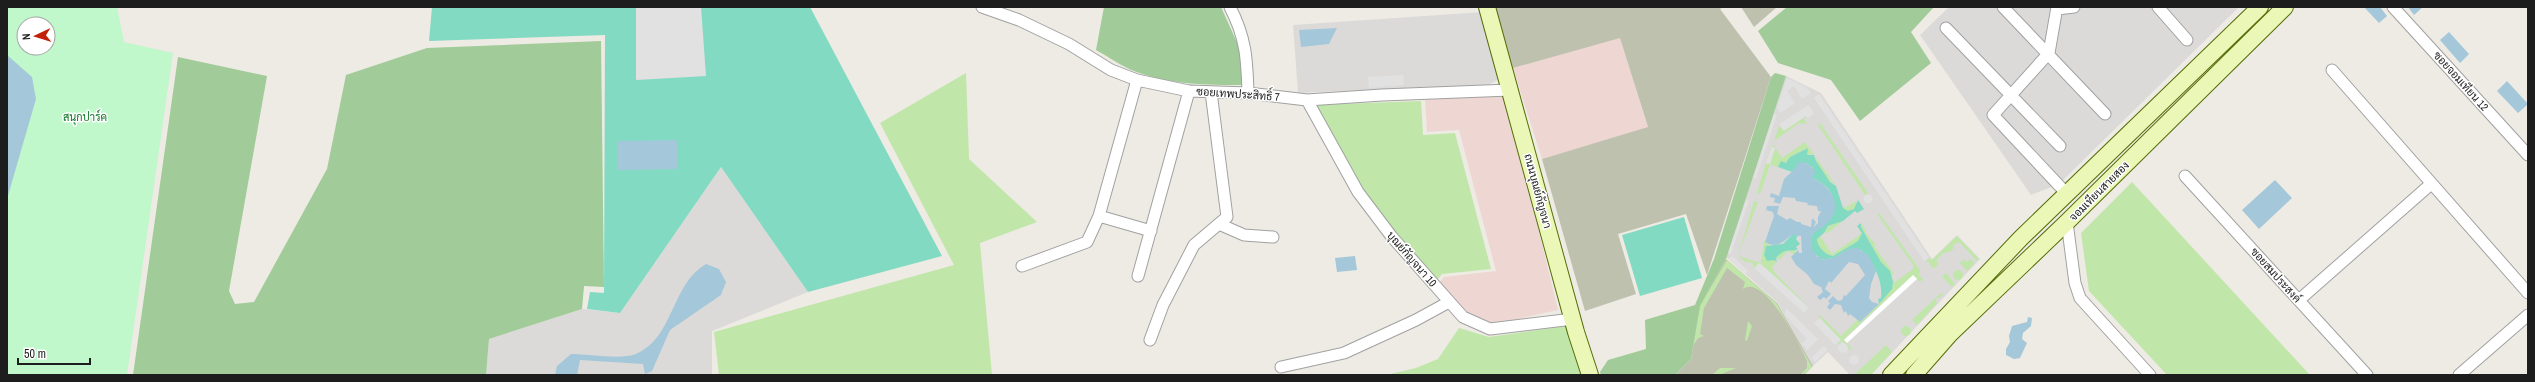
<svg xmlns="http://www.w3.org/2000/svg" width="2535" height="382" font-family="'Archivo Narrow',Sarabun,sans-serif">
	<style>
		.residential { fill: #dbdad9 }
		.commercial { fill: #eed7d2 }
		.construction { fill: #bfc1af }
		.grass { fill: #c0e6aa }
		.forest { fill: #a1cb99 }
		.park { fill: #c0f7cb; fill-rule: evenodd }
		.pitch { fill: #83dac3 }
		.parking { fill: #e1e1e1 }
		.water { fill: #a4c7da }
		.pier { fill: #fff }
		.lines { fill: none; stroke-linecap: round; stroke-linejoin: round }
		.street-casing { stroke: #a1a1a1; stroke-width: 13 }
		.secondary-casing { stroke: #566e09; stroke-width: 18 }
		.street { stroke: #fff; stroke-width: 11 }
		.secondary { stroke: #ebf7b7; stroke-width: 16 }
		.labels { text-anchor: middle; stroke-width: 3; stroke-linejoin: round; paint-order: stroke }
		.street-label { font-size: 11px; fill: #1d1d1d; stroke: #fff }
		.park-label { font-size: 11px; fill: #0f7625; stroke: #fff }
	</style>
	<rect width="100%" height="100%" fill="#edebe3"/>
	<path class="residential" d="M1949 7H2239L2059 184 2031 195 1920 35Z
		M1483 12 1499 79 1486 86 1409 91 1408 88 1298 93 1293 25Z
		M1786 76 1821 93 1932 259 1957 235 1980 259 1871 375H1850L1828 352 1813 366 1777 302 1726 257Z
		M721 167 808 292 712 331V375H486L489 339 582 309 620 313Z"/>
	<path class="commercial" d="M1620 37 1648 128 1542 159 1513 68Z
		M1506 95 1558 310 1490 325 1464 314 1439 283 1444 277 1496 271 1459 130 1427 132 1425 98Z"/>
	<path class="construction" d="M1494 7H1723L1720 9 1771 77 1707 275 1686 214 1618 234 1636 294 1585 311 1542 159 1648 127 1620 38 1513 68Z
		M1741 7H1777L1754 27Z
		M1726 259 1777 303 1813 366 1804 375H1675L1691 359 1700 306Z"/>
	<path class="grass" d="M966 73 969 159 1037 222 980 243 992 375H1137H719L714 332 954 265 880 123Z
		M1421 101 1423 135 1455 133 1491 269 1442 274 1436 281 1364 195 1313 105Z
		M1806 115 1804 119 1807 124 1799 123 1774 141 1779 126 1784 130Z
		M1820 123 1868 193 1865 195 1818 125Z
		M1805 142 1836 186C1829 181 1816 166 1815 156L1811 154 1807 155 1808 148 1790 157 1786 164 1782 162 1778 167 1770 165 1760 194 1757 193 1766 163 1770 164 1775 148 1772 147 1773 144 1782 158Z
		M2132 182 2310 375H2167L2089 291 2081 233Z
		M1754 201 1758 202 1738 256 1761 263 1764 241 1769 244 1764 256 1777 262 1772 267 1775 273 1812 310 1760 263 1754 269V265L1750 261 1747 263 1738 256Z
		M1856 201 1857 204 1854 209 1848 211 1843 208V204L1845 208Z
		M1879 213 1920 270 1919 275 1923 279 1920 282 1913 275 1844 339 1852 349 1850 350 1842 341 1836 346 1840 339 1817 315 1822 317 1841 336 1858 319 1860 322C1874 309 1886 299 1893 282L1887 268 1881 262 1861 227V223L1866 231 1865 232 1876 245 1874 246 1893 272 1892 278 1895 282 1913 269V265L1877 214Z
		M1843 221 1829 232 1824 233 1829 226Z
		M1857 226 1862 233 1858 241 1833 256C1825 255 1817 246 1817 239L1820 236 1832 254 1858 236 1861 233Z
		M1957 236 1979 259 1977 261 1959 242 1952 246 1954 248 1950 252H1945L1937 259 1938 265 1934 269 1926 260 1929 258 1932 260Z
		M1794 248 1797 252 1795 255 1788 251 1779 260 1776 258 1781 252Z
		M1964 259 1966 262 1970 259 1975 263 1967 271 1960 263Z
		M1727 260 1776 303 1812 367 1803 375H1800L1807 368V361C1800 345 1764 273 1743 289L1745 282 1727 268 1704 308 1700 334 1704 336 1698 338 1693 346 1700 306Z
		M1953 275a5 5 0 1 1 10 0a5 5 0 1 1-10 0Z
		M1946 273 1955 284 1952 287 1942 277Z
		M1941 293 1943 295 1935 300 1937 303 1917 325 1912 320Z
		M1748 321 1752 326 1747 341 1745 340Z
		M1901 331a5 5 0 1 1 10 0a5 5 0 1 1-10 0Z
		M1566 326 1584 375H1386L1416 368 1438 359 1459 328 1489 337Z
		M1886 345 1892 352 1871 375H1854Z
		M1720 368H1736L1719 375H1712Z"/>
	<path class="forest" d="M1104 7H1221L1239 47 1244 85C1206 85 1170 85 1134 71 1121 66 1109 57 1096 50Z
		M1787 7H1934L1911 32 1931 63 1860 121 1831 80 1778 63 1758 31Z
		M601 41 604 287 584 286 582 309 489 339 486 375H133L178 57 267 76 229 291 235 304 254 302 327 169 346 75 427 48Z
		M1775 73 1786 76 1726 259 1700 306 1691 359 1675 375H1601L1600 372 1608 360 1646 349 1645 320 1695 305 1714 259 1771 77Z"/>
	<path class="park" d="M7 7H117L124 42 173 53 127 375H7ZM24 24H48V48H24Z"/>
	<path class="pitch" d="M432 7H810L942 256 808 292 721 167 620 313 587 309 590 292 604 293 605 35 429 41Z
		M1808 148 1807 155H1814L1816 161 1830 182 1836 186 1843 208 1848 211 1854 209 1858 200 1864 209 1857 213 1855 211 1843 221 1828 226 1824 233 1817 239C1817 246 1825 255 1833 256L1858 241 1862 233 1857 226 1861 223V227L1881 262 1890 271 1893 282 1892 289 1879 304 1878 299 1881 298C1883 278 1873 264 1861 250L1849 249 1834 258 1820 260 1818 258H1821C1810 254 1809 244 1812 234 1836 217 1845 192 1812 178L1813 168 1806 163 1798 164 1797 168 1792 172 1778 167 1781 161 1786 163 1790 157Z
		M1684 217 1702 278 1640 296 1622 235Z
		M1792 235H1798L1796 239 1800 244 1796 247 1798 249C1791 253 1786 246 1776 258L1777 262 1774 260 1767 261 1764 255 1766 246 1783 244Z"/>
	<path class="parking" d="M636 7H701L706 76 636 80Z
		M1403 75 1404 85 1369 88 1368 77Z
		M1787 78 1806 87 1811 93 1802 99 1794 86 1787 91 1795 103 1780 113 1777 107Z
		M1819 94 1929 258 1924 261 1814 98Z
		M1809 105 1814 114 1808 118 1806 116 1784 131 1779 124Z
		M1774 114 1777 115 1756 179 1753 178Z
		M1772 147 1775 148 1770 164 1766 163Z
		M1863.5 199a4.5 4.5 0 1 1 9 0a4.5 4.5 0 1 1-9 0Z
		M1746 200 1749 201 1731 254 1728 253Z
		M1732 256 1748 271 1746 274 1729 259Z
		M1759 263 1784 285 1809 308 1804 313 1754 268Z
		M1786 308 1818 339 1807 350 1802 344 1807 339 1785 315Z
		M1820 318 1841 340 1835 345 1814 323Z
		M1838 348a5 5 0 1 1 10 0a5 5 0 1 1-10 0Z
		M1824 346 1828 350 1815 362 1811 358Z
		M1849 360a5 5 0 1 1 10 0a5 5 0 1 1-10 0Z"/>
	<path class="water" d="M2364 7H2380L2387 16 2379 23Z
		M2408 7H2423L2414 15Z
		M1337 28 1329 44 1301 47 1299 30Z
		M2449 32 2469 54 2460 63 2440 40Z
		M7 55 32 77 36 99 7 199Z
		M2507 81 2528 104 2518 113 2497 91Z
		M677 140V169L617 170V141Z
		M1799 162C1805 161 1814 167 1815 173L1812 178C1829 185 1843 203 1830 220 1825 226 1818 230 1812 234 1809 244 1811 249 1817 257L1821 256 1820 260 1834 258 1849 249 1857 248 1869 256 1876 271 1871 284 1869 298 1872 302 1879 304 1860 322 1850 314 1848 316 1846 311 1844 313 1841 305 1835 304 1830 310 1827 307 1830 303 1828 301 1833 296 1838 301 1842 300 1844 295 1846 296 1865 275 1858 264 1849 262 1831 283 1829 281 1825 289 1831 294 1826 299 1824 297 1820 300 1817 297 1823 292 1821 287 1814 284 1808 275 1796 265 1791 257 1798 250 1799 253H1802L1801 236 1792 235C1782 242 1778 249 1765 242L1774 216 1773 212 1766 210 1767 206H1779L1777 214 1787 220 1790 218 1797 222H1801V224L1811 227 1812 218 1816 222 1813 228 1818 223V217L1821 211H1818L1817 206 1807 205 1808 203 1796 201 1795 198 1783 197 1780 204 1774 202 1775 198 1770 197 1771 193 1779 196C1781 190 1783 182 1784 179 1788 175 1795 170 1799 162Z
		M2275 180 2292 198 2259 229 2242 210Z
		M1355 256 1357 270 1337 272 1335 258Z
		M706 264 719 269 726 282 721 295 670 330 652 371 645 374 643 364 580 360 577 375H555L557 366 571 354C588 354 621 360 636 354 674 338 671 284 706 264Z
		M2028 317 2032 318 2031 326 2023 333 2022 339 2027 343 2020 358 2014 359 2006 355V349L2010 342 2009 336 2012 326 2027 322Z"/>
	<path class="pier" d="M1913 275 1917 279 1847 343 1844 340Z"/>
	<g class="lines">
		<defs>
			<path id="street" d="M982 7 1019 20 1069 44 1111 70 1137 80 1189 91 1248 93 1307 100 1382 95 1510 90
				M1230 7C1246 38 1247 59 1248 93
				M2003 7 2105 114
				M2057 7 2049 53 1993 115 2067 194
				M2158 7 2187 40
				M2393 7 2528 155
				M2057 9 2074 7
				M1946 28 2060 146
				M2332 70 2528 293
				M1307 100 1358 192 1392 237 1463 317 1490 329 1573 319
				M2185 176 2367 375
				M1099 216 1151 231
				M2067 222 2075 283 2080 298 2150 375
				M1219 224 1244 235 1273 237
				M1022 266 1087 242 1099 216 1137 80
				M1138 276 1189 91
				M2299 300 2431 184
				M1150 340 1163 305 1194 245 1227 217 1211 92
				M1281 367 1344 353 1416 320 1449 302
				M2459 375 2528 315"/>
			<path id="secondary" d="M1487 7 1576 332 1590 375
				M1891 375 2021 238 2260 7
				M1914 375 1950 334 2067 222 2285 7"/>
		</defs>
		<use href="#street" class="street-casing"/>
		<use href="#secondary" class="secondary-casing"/>
		<use href="#street" class="street"/>
		<use href="#secondary" class="secondary"/>
	</g>
	<g class="labels">
		<g class="street-label">
			<text transform="translate(2461 81) rotate(48)" y="4">ซอยจอมเทียน 12</text>
			<text transform="translate(1238 94) rotate(4)" y="4">ซอยเทพประสิทธิ์ 7</text>
			<text transform="translate(1538 191) rotate(75)" y="4">ถนนบุณย์กัญจนา</text>
			<text transform="translate(2099 191) rotate(-45)" y="4">จอมเทียนสายสอง</text>
			<text transform="translate(1412 259) rotate(49)" y="4">บุณย์กัญจนา 10</text>
			<text transform="translate(2276 275) rotate(48)" y="4">ซอยสมประสงค์</text>
		</g>
		<g class="park-label">
			<text x="85" y="121">สนุกปาร์ค</text>
		</g>
	</g>
	<rect width="2535" height="382" fill="none" stroke="#1d1d1d" stroke-width="16"/>
	<g transform="translate(36 36) rotate(266)"><circle r="19" fill="#ffffff" stroke="#a5a5a5"/>
	<path d="M0-3L7 15L0 10L-7 15Z" fill="#c11f08"/>
	<text y="-6" font-size="11" font-weight="bold" text-anchor="middle" fill="#1d1d1d">N</text>
	</g>
	<path d="M18 358v6h72v-6" fill="none" stroke="#1d1d1d" stroke-width="2"/>
	<text x="24" y="358" font-size="12" fill="#1d1d1d" stroke="#ffffff" stroke-width="3" paint-order="stroke">50 m</text>
</svg>
